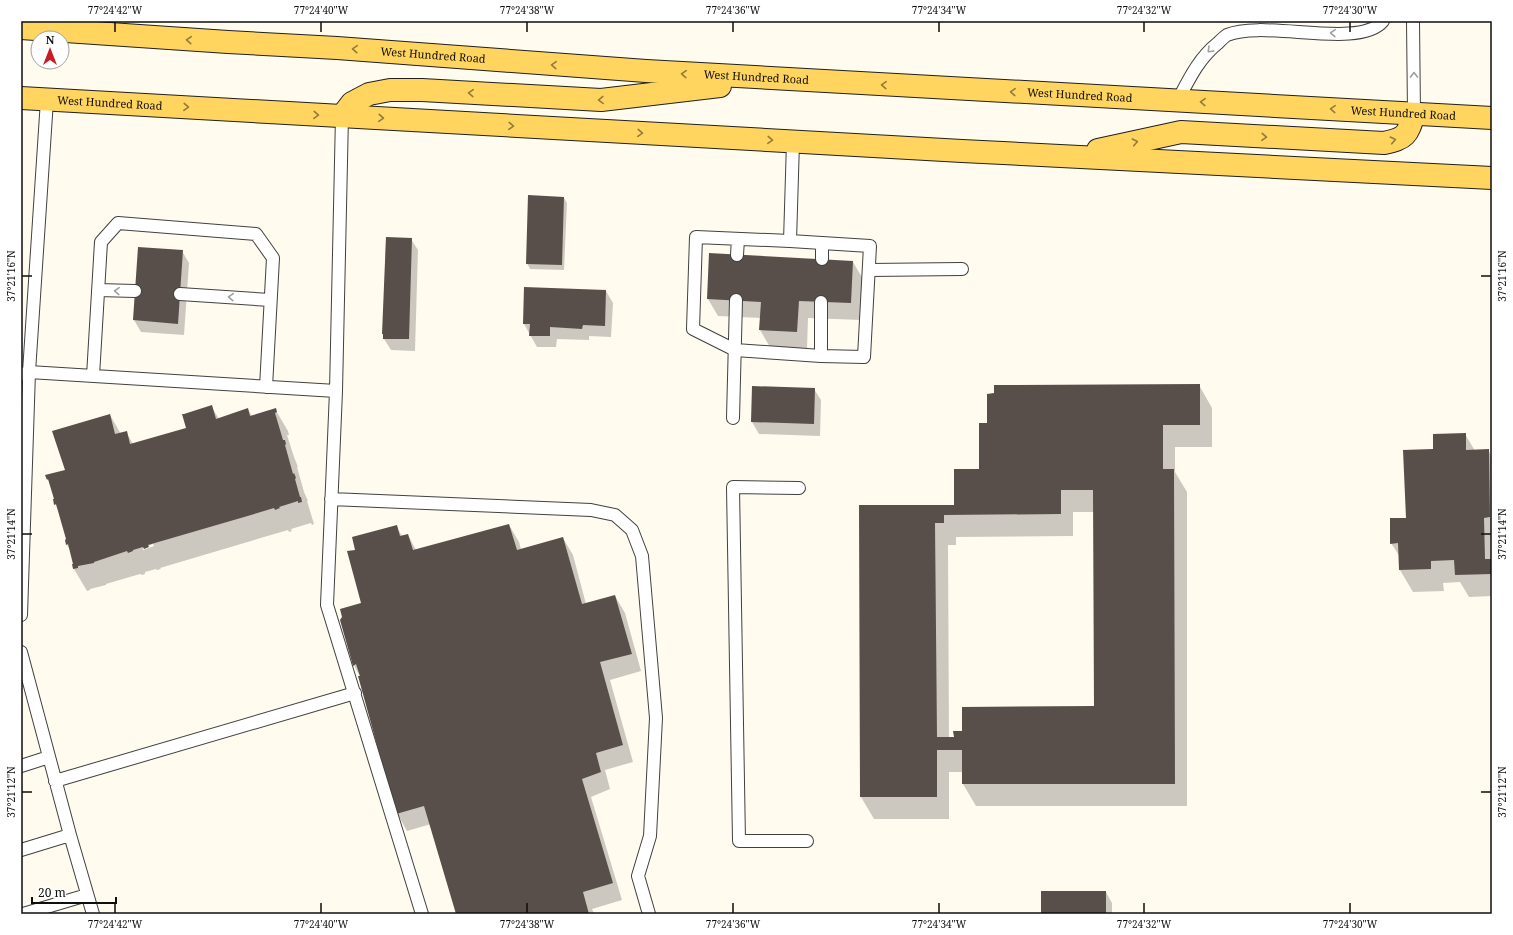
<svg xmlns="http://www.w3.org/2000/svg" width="1513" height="935" font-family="'Noto Serif',serif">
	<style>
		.shadow { fill: #0003; fill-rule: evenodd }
		.building { fill: #584f4a; fill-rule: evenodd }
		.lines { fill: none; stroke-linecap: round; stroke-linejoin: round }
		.service-casing { stroke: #414141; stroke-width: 14 }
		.primary-casing { stroke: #1f1f1f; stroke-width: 24 }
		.service { stroke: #fff; stroke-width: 12 }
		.primary { stroke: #ffd45f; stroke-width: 22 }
		.oneway { stroke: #9f9f9f }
		.oneway2 { stroke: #937b3b }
		.ticks { fill: none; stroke: #0e0e0e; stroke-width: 1.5 }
		.labels { text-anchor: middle; stroke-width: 4; stroke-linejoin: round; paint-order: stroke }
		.street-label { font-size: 11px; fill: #0e0e0e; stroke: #fff }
		.neatline { fill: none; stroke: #0e0e0e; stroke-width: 1.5 }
		.ticks-label { font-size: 10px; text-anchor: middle; fill: #0e0e0e }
	</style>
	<rect width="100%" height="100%" fill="#fffbef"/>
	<path class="shadow" d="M564 198 567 203 564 270 530 269 527 263Z
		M386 238 411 239 418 250 415 351 391 350 384 339 383 334Z
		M182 251 189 263 184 335 141 332 134 320Z
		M853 262 863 279 861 320 808 318 807 349 770 347 760 330 761 318 718 316 708 299Z
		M606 291 613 303 611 337 589 336V340L557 339 556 347H537L524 324Z
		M1199 385 1212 408V447H1175V472L1187 492V806H976L963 784V772H949V819H874L861 797 860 506H955L980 470ZM1073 512H1094L1095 707 955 738H949L948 545H956V537L1073 536Z
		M753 387 814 389 821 400 820 436 759 434 752 422Z
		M211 406 219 419 248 410 252 416 275 409 288 431 289 435H287L294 457 298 467H297L304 492 308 501H307L314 524 312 525 311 523 291 529 292 531 289 532 288 530 264 537 160 568 161 569 157 570 156 569 145 572V574L142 575 140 574 106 584V585L90 589V590L87 591 74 569V565L71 551 67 545V540L59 511 55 504 56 500 47 476 66 471 110 415 121 434 126 432 133 444 187 429ZM153 544 154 546 143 550V548Z
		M1465 434 1475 451 1488 450 1492 457V596L1469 597 1460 582 1443 583 1444 591 1413 592 1400 570V557L1391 543 1407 518 1434 450Z
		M509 525 519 542 521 549 563 538 573 555 586 604 615 596 625 613 641 671 610 680 633 762 605 770 610 789 591 797 622 900 592 909 594 914H457L431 824 407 831 397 813 360 677 354 665 363 604 356 550 396 526 402 536 408 535 416 550Z
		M1106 892 1112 903V914H1042Z"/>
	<path class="building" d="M528 195 564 197 562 265 526 264Z
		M386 237 412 238 409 339H383V334H382Z
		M138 247 183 250 178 324 133 320Z
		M709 253 853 261 851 303 799 301 797 332 759 330 761 302 707 299Z
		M524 287 606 290 605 326 583 325 582 329 550 327V336H529L530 324H523Z
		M1200 384V425H1163V469H1174L1175 784H962V750H937V797H860L859 505H954V469H979V423H987V394L994 393V385ZM1061 490H1093L1094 706 962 707V731H953L954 737H937L935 523H944V515L1061 514Z
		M752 386 815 388 814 424 751 422Z
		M212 405 216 419 248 408 250 416 276 408 277 412 275 413 283 440H285L286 444 285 445 293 474 294 473 296 478 295 479 300 497H301L302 502 298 503V501L279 507 280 508 275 510 274 508 251 515 148 545 149 547 144 549 143 547 133 550V551L128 553 127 551 94 562V563L78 566V568L73 569 72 564H73L68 544 66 545 65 540 66 539 56 504 54 505 53 499H54L48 479 47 480 45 475 65 470 52 431 110 414 115 434 127 431 130 444 186 428 182 414H184Z
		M1466 433V450L1489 449 1490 517 1484 518 1485 559H1491L1492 574 1455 575 1454 560 1431 561V569L1399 570 1398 543 1390 544V518H1406L1403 450 1433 449V434Z
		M509 524 517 550 563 537 582 604 615 595 632 654 600 662 623 745 596 753 601 772 582 779 613 883 583 892 589 914H456L424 806 396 814 358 676H360L356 664 353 666 340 620 342 617 340 609 361 603 347 551 355 550 352 537 397 525 400 536 408 534 413 550Z
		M1041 891H1106V914H1041Z"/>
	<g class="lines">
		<defs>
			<path id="service" d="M1413 21 1414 114
				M1178 100C1189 79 1199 58 1218 43 1221 40 1224 37 1227 35 1264 19 1359 50 1383 21
				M342 116 336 391 327 605 422 914
				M790 241 696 237 693 329 735 350 821 356 864 357 870 246 790 241 793 142
				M822 243V259
				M737 255 738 239
				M869 270 962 269
				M98 290 135 291
				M180 294 270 300
				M821 302V356
				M22 374 29 372 336 391
				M93 376 101 242 118 223 256 234 273 258 266 387
				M733 418 736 300
				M799 488 733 487 739 841H807
				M331 499 591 510 615 515 632 530 642 556 656 718 650 836 638 876 649 914
				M21 615 29 372 47 100
				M21 652 70 835 93 914
				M21 766 49 757
				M55 781 355 693
				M21 850 70 835
				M23 914 87 895"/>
			<g id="primary">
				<path id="s1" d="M21 28 228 42 337 48 646 71 1492 118"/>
				<path id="s2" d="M21 98 962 151 1492 178"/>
				<path d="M342 116 352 103 369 94 390 90H422L601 100 720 86"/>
				<path d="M1098 150 1181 132 1384 143C1406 138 1407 136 1414 114"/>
			</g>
		</defs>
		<use href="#service" class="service-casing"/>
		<use href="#primary" class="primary-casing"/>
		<use href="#service" class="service"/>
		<use href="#primary" class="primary"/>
	</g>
	<defs><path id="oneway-chevron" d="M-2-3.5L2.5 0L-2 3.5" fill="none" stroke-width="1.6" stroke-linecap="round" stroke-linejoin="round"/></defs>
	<g class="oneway">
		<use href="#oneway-chevron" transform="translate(1333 33) rotate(-178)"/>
		<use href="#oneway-chevron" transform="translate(1210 50) rotate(135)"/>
		<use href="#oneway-chevron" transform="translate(1414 75) rotate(-90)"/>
		<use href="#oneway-chevron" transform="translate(117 291) rotate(-177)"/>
		<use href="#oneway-chevron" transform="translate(231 297) rotate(-176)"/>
	</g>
	<g class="oneway2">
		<use href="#oneway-chevron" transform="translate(189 40) rotate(-176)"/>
		<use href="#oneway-chevron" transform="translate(355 49) rotate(-176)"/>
		<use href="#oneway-chevron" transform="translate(554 65) rotate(-176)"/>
		<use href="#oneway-chevron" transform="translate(684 74) rotate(-177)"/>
		<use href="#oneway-chevron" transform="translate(884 85) rotate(-177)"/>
		<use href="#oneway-chevron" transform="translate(1013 92) rotate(-177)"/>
		<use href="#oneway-chevron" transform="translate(471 93) rotate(-177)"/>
		<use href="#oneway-chevron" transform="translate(601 100) rotate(178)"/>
		<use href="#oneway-chevron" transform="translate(1203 102) rotate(-177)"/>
		<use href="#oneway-chevron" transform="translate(186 107) rotate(3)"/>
		<use href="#oneway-chevron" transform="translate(1333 109) rotate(-177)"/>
		<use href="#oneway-chevron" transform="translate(316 115) rotate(3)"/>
		<use href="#oneway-chevron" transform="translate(381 118) rotate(3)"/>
		<use href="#oneway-chevron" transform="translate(511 126) rotate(3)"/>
		<use href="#oneway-chevron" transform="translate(640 133) rotate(3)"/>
		<use href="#oneway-chevron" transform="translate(1264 137) rotate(3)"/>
		<use href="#oneway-chevron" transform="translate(770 140) rotate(3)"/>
		<use href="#oneway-chevron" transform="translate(1393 140) rotate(-12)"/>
		<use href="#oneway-chevron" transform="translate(1135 142) rotate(-12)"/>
	</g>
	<path class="ticks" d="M115 22V32M321 22V32M527 22V32M733 22V32M939 22V32M1144 22V32M1350 22V32M22 276H32M1481 276H1491M22 534H32M1481 534H1491M22 792H32M1481 792H1491M115 903V913M321 903V913M527 903V913M733 903V913M939 903V913M1144 903V913M1350 903V913"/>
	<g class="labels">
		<g class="street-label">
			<text dy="4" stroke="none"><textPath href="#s1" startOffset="413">West Hundred Road</textPath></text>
			<text dy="4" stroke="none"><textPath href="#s1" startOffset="737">West Hundred Road</textPath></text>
			<text dy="4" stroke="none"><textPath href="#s1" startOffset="1061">West Hundred Road</textPath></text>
			<text dy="4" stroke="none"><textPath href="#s2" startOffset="89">West Hundred Road</textPath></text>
			<text dy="4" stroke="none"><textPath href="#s1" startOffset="1385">West Hundred Road</textPath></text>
		</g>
	</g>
	<rect width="1513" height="935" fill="none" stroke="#ffffff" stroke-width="44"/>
	<g transform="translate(50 50)"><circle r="19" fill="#ffffff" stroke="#9f9f9f"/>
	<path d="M0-3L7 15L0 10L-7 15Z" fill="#c81c29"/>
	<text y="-6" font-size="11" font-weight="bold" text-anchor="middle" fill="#0e0e0e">N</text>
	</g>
	<path d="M32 897v6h84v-6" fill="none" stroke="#0e0e0e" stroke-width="2"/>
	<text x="38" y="897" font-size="12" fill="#0e0e0e" stroke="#ffffff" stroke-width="3" paint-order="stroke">20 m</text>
	<rect x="22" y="22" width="1469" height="891" class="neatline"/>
	<g class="ticks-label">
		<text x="115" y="14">77°24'42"W</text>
		<text x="321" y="14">77°24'40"W</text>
		<text x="527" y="14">77°24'38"W</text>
		<text x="733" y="14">77°24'36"W</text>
		<text x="939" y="14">77°24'34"W</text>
		<text x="1144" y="14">77°24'32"W</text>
		<text x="1350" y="14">77°24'30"W</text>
		<text transform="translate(11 276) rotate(-90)" y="4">37°21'16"N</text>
		<text transform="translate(1502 276) rotate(-90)" y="4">37°21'16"N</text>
		<text transform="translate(11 534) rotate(-90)" y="4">37°21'14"N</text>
		<text transform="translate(1502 534) rotate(-90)" y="4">37°21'14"N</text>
		<text transform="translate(11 792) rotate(-90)" y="4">37°21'12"N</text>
		<text transform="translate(1502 792) rotate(-90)" y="4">37°21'12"N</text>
		<text x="115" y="928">77°24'42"W</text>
		<text x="321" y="928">77°24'40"W</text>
		<text x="527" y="928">77°24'38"W</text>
		<text x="733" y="928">77°24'36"W</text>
		<text x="939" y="928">77°24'34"W</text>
		<text x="1144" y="928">77°24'32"W</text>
		<text x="1350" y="928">77°24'30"W</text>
	</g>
</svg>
